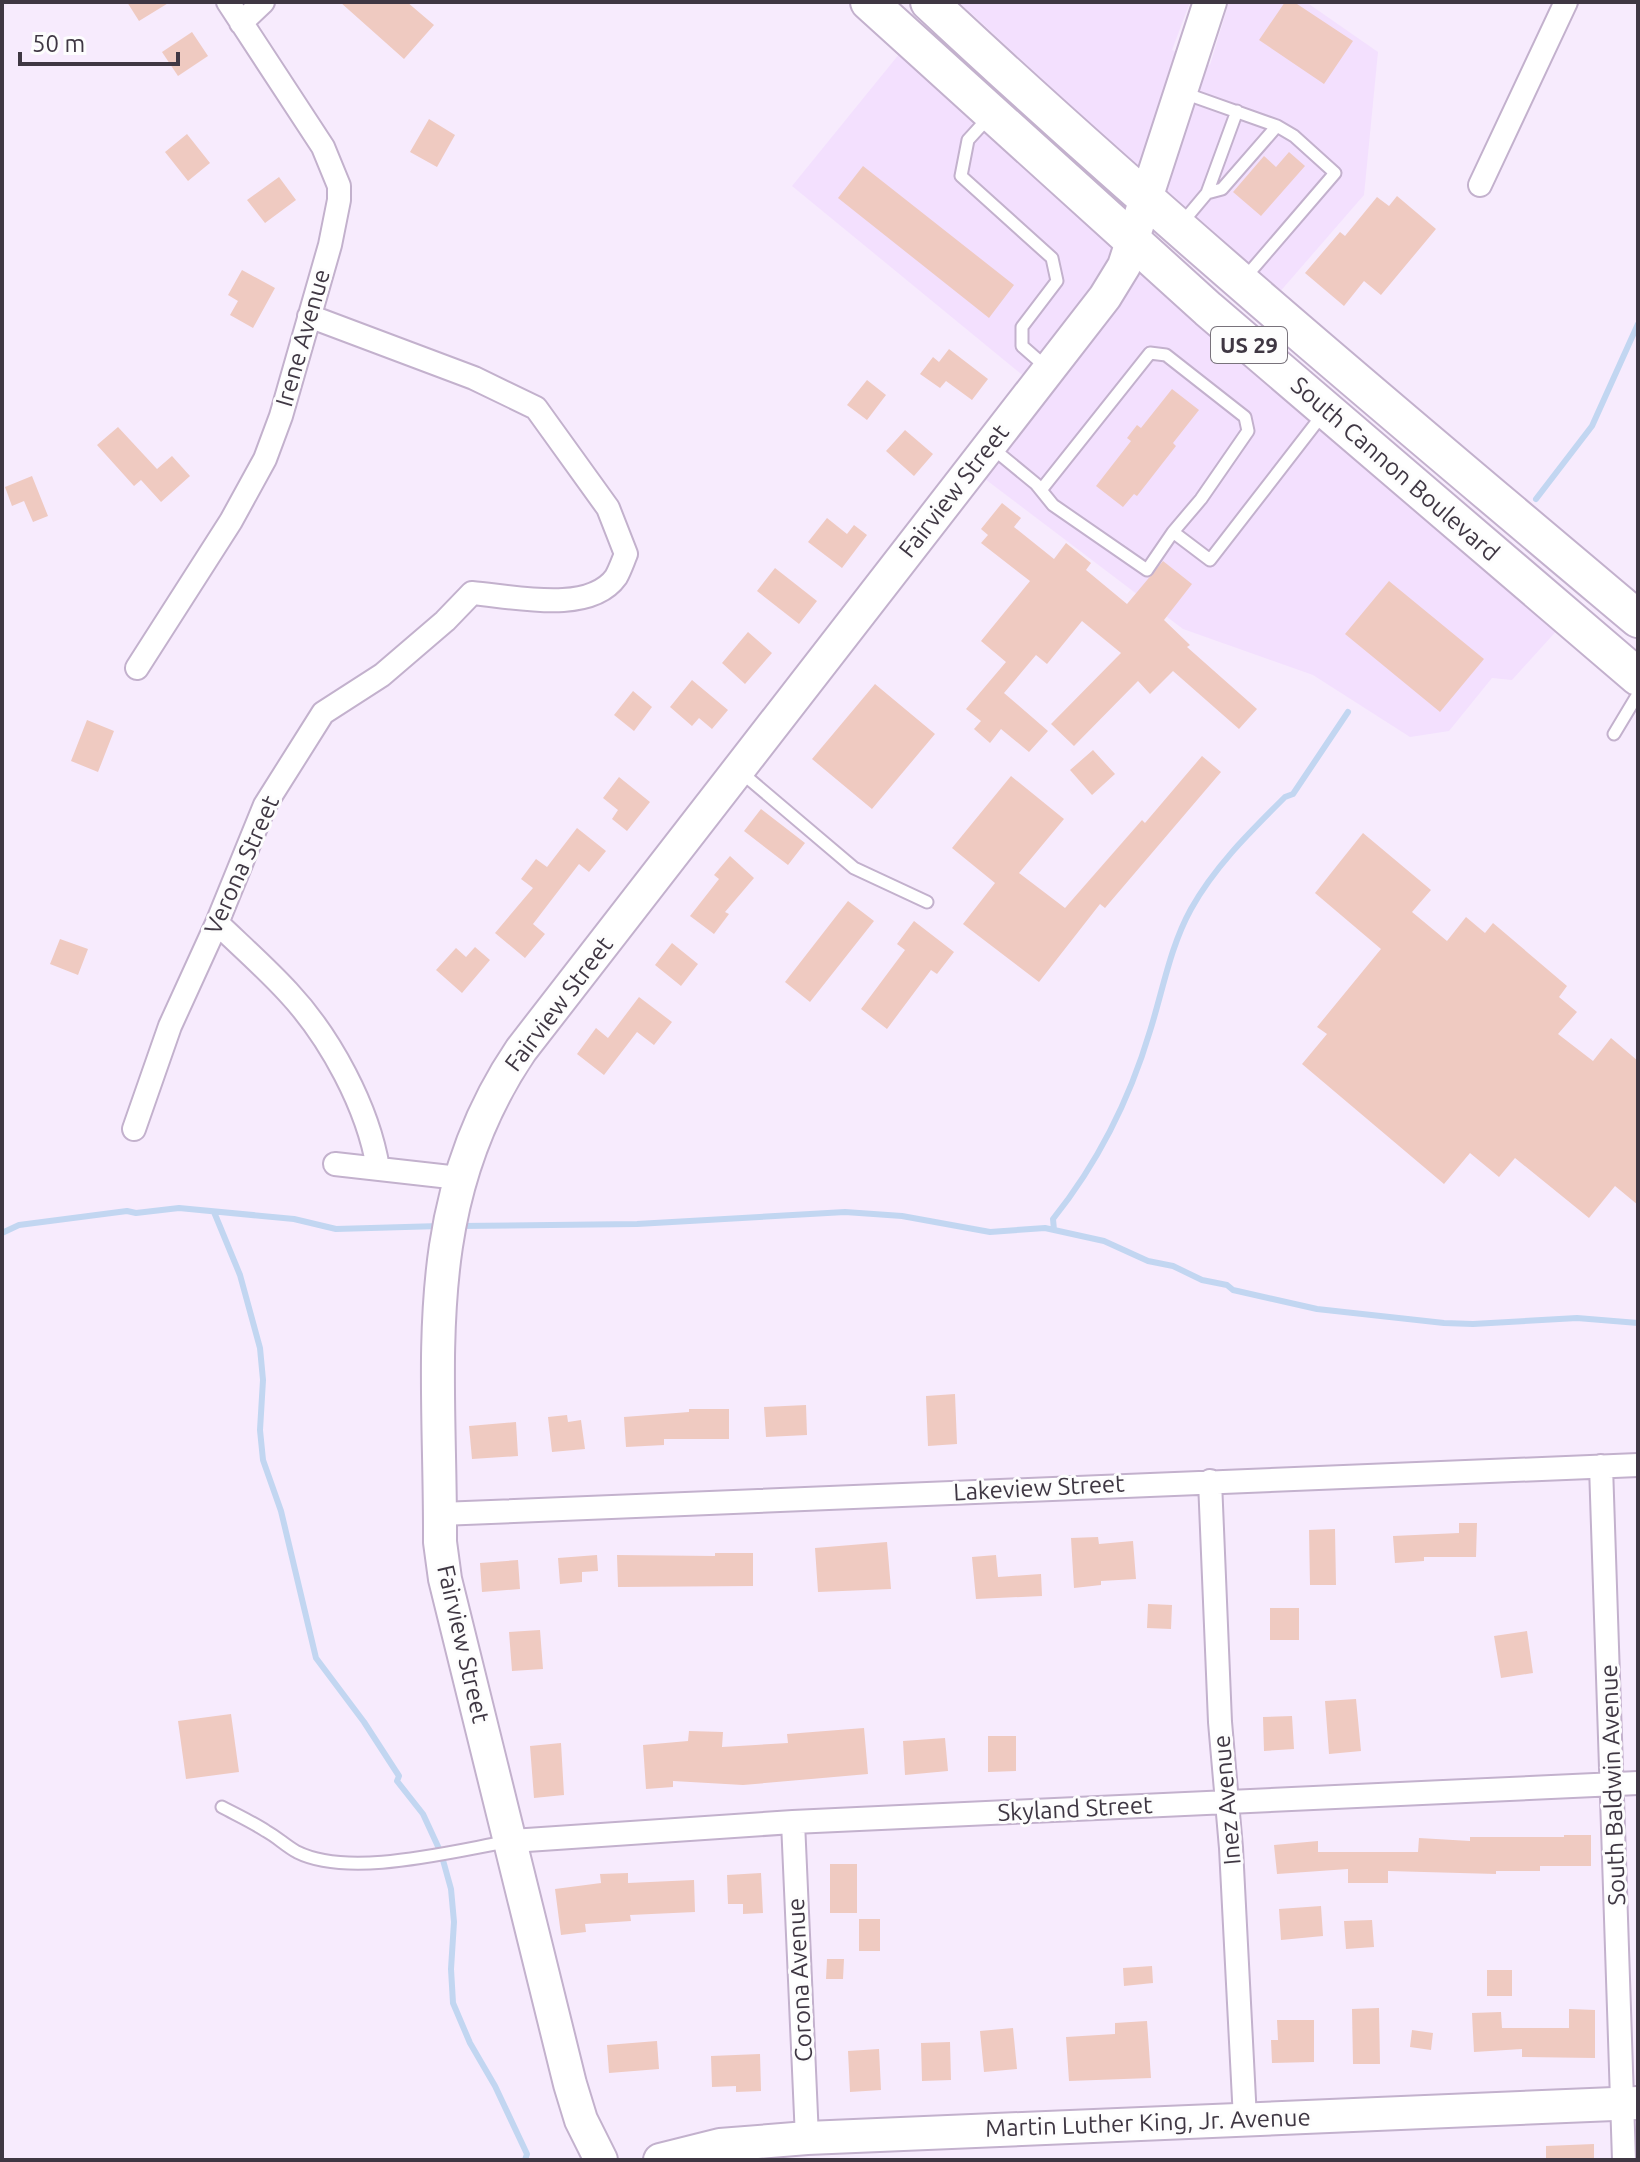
<svg xmlns="http://www.w3.org/2000/svg" width="1640" height="2162" font-family="Ubuntu,sans-serif">
	<style>
		.built { fill: #f3e0fe }
		.lines { fill: none; stroke-linecap: round; stroke-linejoin: round }
		.stream { stroke: #c2d6f1; stroke-width: 6 }
		.building { fill: #efcac1 }
		.lane-casing { stroke: #c3b1cd; stroke-width: 15 }
		.street-casing { stroke: #c3b1cd; stroke-width: 26 }
		.secondary-casing { stroke: #c3b1cd; stroke-width: 36 }
		.primary-casing { stroke: #c3b1cd; stroke-width: 40 }
		.lane { stroke: #fff; stroke-width: 11 }
		.street { stroke: #fff; stroke-width: 22 }
		.secondary { stroke: #fff; stroke-width: 32 }
		.primary { stroke: #fff; stroke-width: 36 }
		.labels { text-anchor: middle; stroke-width: 6; stroke-linejoin: round; paint-order: stroke }
		.shield { fill: #fdfdfd; stroke: #78727b; stroke-width: 2 }
		.shield-label { font-size: 22px; font-weight: bold; fill: #3f3743 }
		.street-label { font-size: 24px; fill: #3f3743; stroke: #fdfdfd }
	</style>
	<rect width="100%" height="100%" fill="#f7ebfd"/>
	<path class="built" d="M959 2H1190L1172 50 1210 65 1229 2H1306L1378 52 1364 195 1278 294 1167 195Z
		M900 53 1023 166 1331 437 1560 627 1512 680 1492 678 1449 731 1410 737 1313 675 1183 629 985 479 1048 396 792 186Z"/>
	<g class="lines">
		<path class="stream" d="M1536 499 1592 426 1638 324
			M214 1212 240 1275 260 1348 263 1380 260 1430 263 1460 281 1511 316 1658 364 1722 399 1776 397 1781 423 1814 441 1853 451 1889 454 1922 451 1969 453 2003 470 2043 495 2086 527 2154 525 2160
			M459 1226 637 1224 845 1212 902 1216 990 1232 1045 1228 1104 1241 1148 1261 1173 1266 1202 1280 1227 1285 1233 1290 1317 1309 1444 1323 1473 1324 1577 1318 1638 1323
			M1054 1230 1053 1219C1097 1164 1130 1098 1150 1031 1163 990 1170 947 1191 909 1215 866 1250 832 1285 797L1293 794 1348 712
			M2 1233 19 1225 127 1211 136 1213 179 1208 294 1219 336 1229 440 1226"/>
	</g>
	<path class="building" d="M127 2H170L139 21Z
		M340 2H407L434 25 404 59Z
		M1285 2H1294L1353 41 1324 84 1259 40Z
		M192 32 208 56 178 76 162 52Z
		M429 119 455 135 437 167 410 152Z
		M187 134 210 163 188 181 165 152Z
		M1289 152 1305 166 1261 216 1233 192 1264 156 1276 167Z
		M863 166 1014 285 989 318 838 198Z
		M279 177 296 200 265 223 247 200Z
		M1397 196 1436 229 1381 295 1364 281 1344 306 1305 273 1340 232 1345 236 1377 197 1389 206Z
		M242 270 275 288 253 328 230 315 238 301 228 295Z
		M949 349 988 379 972 400 946 381 940 388 920 374 933 357 939 362Z
		M867 380 886 395 867 420 847 405Z
		M1172 389 1199 410 1173 443 1176 446 1137 496 1134 494 1123 507 1096 486 1131 441 1127 438 1137 425 1141 428Z
		M118 427 157 469 172 456 190 476 161 502 141 480 134 486 97 445Z
		M905 430 933 454 914 476 886 451Z
		M32 476 48 516 33 522 24 501 12 506 5 487Z
		M1002 503 1021 518 1014 527 1054 559 1066 543 1091 563 1086 570 1127 604 1163 561 1192 584 1164 620 1190 645 1187 647 1257 709 1239 729 1173 671 1150 694 1138 681 1074 746 1051 724 1121 653 1082 621 1047 664 1036 655 1004 693 1048 731 1029 752 1001 729 990 743 974 729 981 721 966 709 1006 662 981 641 1030 581 981 543 988 535 981 529Z
		M827 518 847 534 854 525 867 535 842 568 808 542Z
		M775 568 817 601 799 624 757 591Z
		M1389 581 1484 659 1440 712 1345 634Z
		M748 632 772 653 745 684 722 663Z
		M692 680 728 710 712 729 699 718 692 726 670 707Z
		M875 684 935 734 872 809 812 759Z
		M633 691 652 707 634 731 614 715Z
		M87 720 114 731 98 772 71 761Z
		M1093 750 1115 774 1092 795 1070 770Z
		M1202 756 1221 772 1105 908 1100 904 1039 982 963 924 995 883 952 848 1011 776 1064 819 1019 873 1065 908 1142 820 1145 823Z
		M619 777 650 802 627 831 612 819 618 810 603 798Z
		M761 809 805 843 788 865 744 831Z
		M577 828 606 851 589 872 579 864 533 924 545 934 525 958 495 933 533 888 521 879 536 859 547 867Z
		M1363 833 1431 890 1412 912 1447 941 1466 917 1485 933 1493 923 1567 986 1559 997 1577 1012 1558 1034 1593 1061 1611 1038 1638 1061V1205L1615 1186 1589 1218 1515 1158 1499 1177 1470 1153 1444 1184 1302 1064 1327 1034 1317 1027 1381 949 1315 893Z
		M730 856 754 878 725 912 729 914 714 934 690 916 719 879 714 875Z
		M848 901 874 921 810 1002 785 982Z
		M914 921 954 952 937 974 931 970 887 1029 861 1009 905 950 897 944Z
		M60 939 88 949 78 975 50 964Z
		M672 943 698 964 681 986 655 965Z
		M475 947 490 960 462 993 436 970 456 948 466 957Z
		M639 997 672 1022 654 1045 637 1032 604 1075 577 1054 596 1028 608 1038Z
		M955 1394 957 1444 928 1446 926 1396Z
		M806 1405 807 1435 766 1437 764 1407Z
		M689 1409H729V1439H664V1445L626 1447 624 1417 689 1412Z
		M567 1415 568 1422 581 1420 585 1449 552 1452 548 1417Z
		M516 1422 518 1456 472 1459 469 1426Z
		M1459 1523H1477L1476 1557H1424V1561L1395 1563 1393 1536 1459 1533Z
		M1335 1529 1336 1585H1310L1309 1530Z
		M1098 1537 1099 1544 1133 1541 1136 1579 1101 1581V1585L1074 1588 1071 1538Z
		M887 1542 891 1589 818 1592 815 1548Z
		M715 1553H753V1586L618 1587 617 1555 715 1556Z
		M597 1555 598 1571 582 1572V1582L560 1584 558 1558Z
		M996 1555 998 1577 1041 1574 1042 1596 976 1599 972 1557Z
		M518 1560 520 1589 482 1592 480 1563Z
		M1148 1604 1172 1605 1171 1629 1147 1628Z
		M1270 1608H1299V1640H1270Z
		M540 1630 543 1669 512 1671 509 1632Z
		M1527 1631 1533 1673 1501 1678 1494 1636Z
		M1356 1699 1361 1751 1329 1754 1325 1701Z
		M231 1714 239 1772 186 1779 178 1721Z
		M1292 1716 1294 1749 1264 1751 1263 1717Z
		M864 1728 868 1774 743 1785 673 1781V1787L646 1789 643 1745 688 1741 689 1731 723 1732 722 1747 788 1743 787 1734Z
		M988 1736H1016V1771L988 1772Z
		M945 1738 948 1771 905 1775 903 1741Z
		M561 1743 564 1795 534 1798 530 1746Z
		M1564 1835H1591V1866H1540V1871H1496V1874L1388 1871V1883H1348V1869L1277 1874 1274 1845 1318 1841V1852H1418L1419 1838 1470 1841V1837H1564Z
		M830 1864H857V1913H830Z
		M628 1873V1883L694 1880 695 1912 630 1915 631 1921 585 1924 586 1932 561 1935 555 1889 601 1883 600 1874Z
		M761 1873 763 1913 743 1914V1904H728L727 1875Z
		M1321 1906 1323 1936 1281 1940 1279 1909Z
		M859 1919H880V1951H859Z
		M1372 1920 1374 1947 1346 1949 1344 1921Z
		M827 1959H844L843 1979H826Z
		M1152 1966 1153 1983 1124 1986 1123 1968Z
		M1487 1970H1512V1996H1487Z
		M1379 2008 1380 2064H1353L1352 2009Z
		M1569 2009 1595 2010V2058L1522 2057V2049L1474 2052 1472 2013 1501 2012 1502 2028H1569Z
		M1277 2020H1314V2062L1272 2063 1271 2040H1278Z
		M1147 2021 1151 2078 1069 2081 1066 2037 1115 2034V2023Z
		M1013 2028 1017 2069 984 2072 980 2031Z
		M1412 2030 1433 2033 1431 2050 1410 2047Z
		M657 2041 659 2069 609 2073 607 2045Z
		M950 2042 951 2080 922 2081 921 2043Z
		M879 2049 881 2090 850 2092 848 2051Z
		M760 2054 761 2091 736 2092V2086L712 2087 711 2056Z
		M1594 2144V2160H1546V2146Z"/>
	<g class="lines">
		<defs>
			<path id="lane" d="M1184 93 1277 126 1294 136 1335 173 1243 280
				M989 117 968 140 961 176 1052 258 1057 281 1022 327V346L1046 367
				M1207 193 1222 189 1277 126
				M1181 224 1207 193 1237 111
				M991 447 1036 484 1053 505 1147 570 1173 532 1210 560 1323 414
				M1041 490 1150 353 1166 355 1245 417 1248 431 1201 499 1173 532
				M1614 734 1638 694
				M742 773 854 868 927 902
				M222 1807C237 1815 252 1822 266 1831 277 1837 286 1846 297 1852 349 1878 449 1852 506 1842"/>
			<path id="street" d="M241 23 263 2
				M1480 185 1566 2
				M137 668 231 521 265 459 281 416 330 245 339 200V186L323 147 228 2
				M217 923C241 946 266 968 288 992 330 1037 368 1107 378 1168
				M134 1129 170 1026 217 923 265 805 323 713 382 675 445 621 472 593C511 596 589 615 616 577 620 570 623 561 626 554L608 508 536 408 474 378 309 316
				M335 1164 459 1178
				M1601 1466 1624 2160
				M1210 1481 1220 1722 1231 1848 1245 2119
				M440 1514 1638 1465
				M793 1822 807 2138
				M512 1841 793 1822 1638 1783"/>
			<path id="secondary" d="M601 2160 581 2120 570 2084 445 1579 440 1542C441 1365 415 1206 521 1050L1105 297 1124 266 1210 2
				M660 2160 720 2145 807 2138 1638 2103"/>
			<path id="primary" d="M869 2 1208 309 1638 677
				M929 2C1158 216 1398 417 1638 619"/>
		</defs>
		<use href="#lane" class="lane-casing"/>
		<use href="#street" class="street-casing"/>
		<use href="#secondary" class="secondary-casing"/>
		<use href="#primary" class="primary-casing"/>
		<use href="#lane" class="lane"/>
		<use href="#street" class="street"/>
		<use href="#secondary" class="secondary"/>
		<use href="#primary" class="primary"/>
	</g>
	<g class="labels">
		<rect class="shield" x="1211" y="327" width="76" height="36" rx="6"/>
		<g class="shield-label">
			<text x="1249" y="353">US 29</text>
		</g>
		<g class="street-label">
			<text transform="translate(303 338) rotate(-74)" y="8">Irene Avenue</text>
			<text transform="translate(1395 469) rotate(41)" y="8">South Cannon Boulevard</text>
			<text transform="translate(954 491) rotate(-52)" y="8">Fairview Street</text>
			<text transform="translate(242 865) rotate(-66)" y="8">Verona Street</text>
			<text transform="translate(559 1004) rotate(-53)" y="8">Fairview Street</text>
			<text transform="translate(1039 1488) rotate(-3)" y="8">Lakeview Street</text>
			<text transform="translate(463 1644) rotate(77)" y="8">Fairview Street</text>
			<text transform="translate(1613 1785) rotate(-92)" y="8">South Baldwin Avenue</text>
			<text transform="translate(1227 1800) rotate(-95)" y="8">Inez Avenue</text>
			<text transform="translate(1075 1809) rotate(-3)" y="8">Skyland Street</text>
			<text transform="translate(800 1980) rotate(-93)" y="8">Corona Avenue</text>
			<text transform="translate(1148 2123) rotate(-2)" y="8">Martin Luther King, Jr. Avenue</text>
		</g>
	</g>
	<rect width="1640" height="2162" fill="none" stroke="#3f3743" stroke-width="8"/>
	<path d="M20 52v12h158v-12" fill="none" stroke="#3f3743" stroke-width="4"/>
	<text x="32" y="52" font-size="24" fill="#3f3743" stroke="#fdfdfd" stroke-width="6" paint-order="stroke">50 m</text>
</svg>
